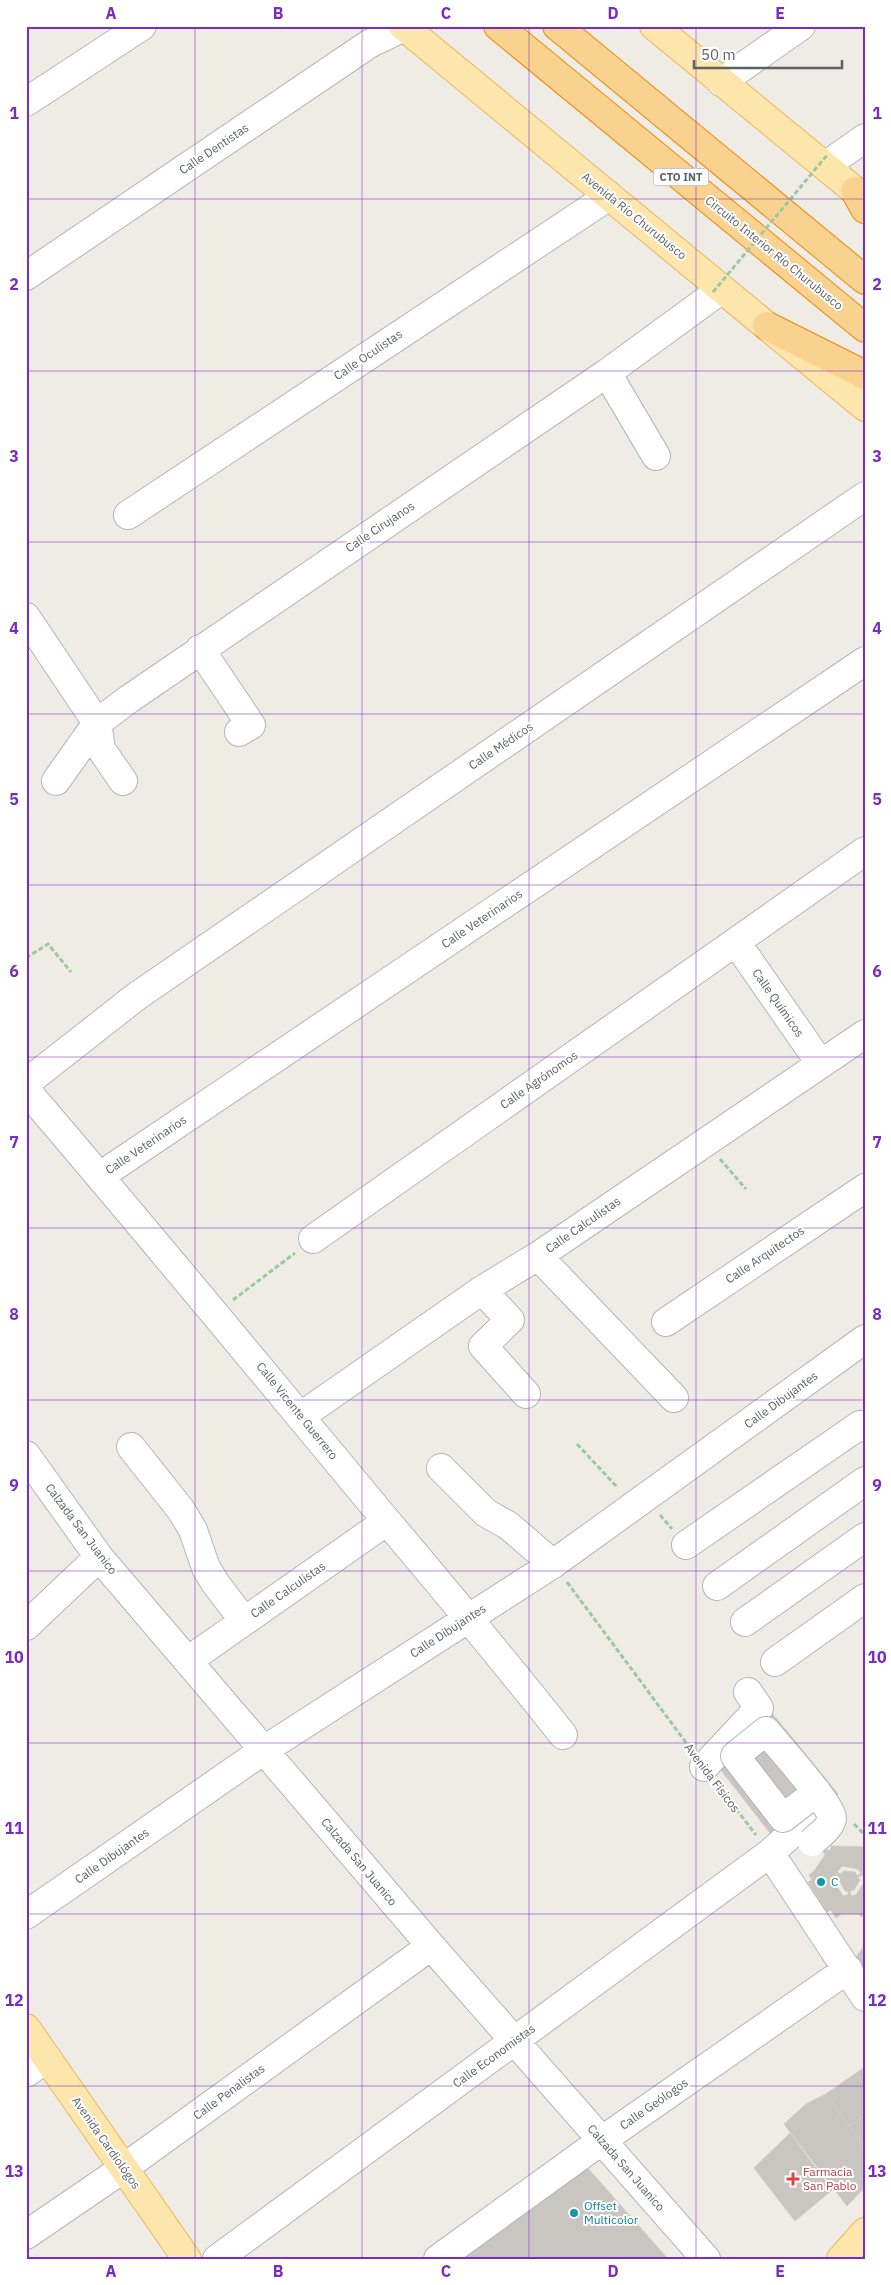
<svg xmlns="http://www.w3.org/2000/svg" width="891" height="2285" font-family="'IBM Plex Sans',sans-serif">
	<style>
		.building { fill: #c9c6c1; stroke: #d3ccc3; fill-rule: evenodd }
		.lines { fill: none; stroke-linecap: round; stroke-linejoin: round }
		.minor-casing { stroke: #b2b6b9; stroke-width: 30 }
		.major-casing { stroke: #eeb45e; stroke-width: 30 }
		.highway-casing { stroke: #ed8906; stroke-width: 30 }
		.path { stroke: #9cc9a3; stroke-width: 3; stroke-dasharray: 5 2.5; stroke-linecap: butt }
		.minor { stroke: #fff; stroke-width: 28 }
		.major { stroke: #fde6ab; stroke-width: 28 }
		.highway { stroke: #fad290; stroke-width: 28 }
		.minor-bridge-casing { stroke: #b2b6b9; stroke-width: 30; stroke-linecap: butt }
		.path-bridge { stroke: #9cc9a3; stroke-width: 3; stroke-dasharray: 5 2.5; stroke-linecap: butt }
		.minor-bridge { stroke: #fff; stroke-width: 28 }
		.grid { fill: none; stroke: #7b2cbf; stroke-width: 1; stroke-opacity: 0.55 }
		.culture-dot { fill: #0f9aa8; stroke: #fff; stroke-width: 2 }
		.health-dot { fill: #e0444e; stroke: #fff; stroke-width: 2 }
		.labels { text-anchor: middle; stroke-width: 4; stroke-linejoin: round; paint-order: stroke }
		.shield { fill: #fff; stroke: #8d9093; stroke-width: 1 }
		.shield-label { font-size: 11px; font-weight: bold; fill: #5c6165 }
		.street-label { font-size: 12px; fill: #5c6165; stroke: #fff }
		.culture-label { font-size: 12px; fill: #0d838f; stroke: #fff; text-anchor: start }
		.health-label { font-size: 12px; fill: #be3a42; stroke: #fff; text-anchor: start }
		.neatline { fill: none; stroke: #7b2cbf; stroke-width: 2 }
		.grid-label { font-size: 16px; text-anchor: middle; font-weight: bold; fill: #7b2cbf }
	</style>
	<rect width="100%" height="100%" fill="#efebe5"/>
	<path class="building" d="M772 1713 838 1794 774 1838 717 1765Z
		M831 1846 865 1847V1879L862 1875 858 1877 860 1880 854 1890 850 1891 851 1896 856 1895 865 1881V1913L862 1917 858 1914H841L836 1918 831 1910 827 1912 808 1882 812 1880 809 1875 814 1871 825 1855 823 1850H831ZM842 1866 858 1869 861 1873 857 1876 855 1872 844 1871 840 1874 837 1872ZM836 1874 845 1891H848V1895L843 1896 833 1880Z
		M865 1945V1976L856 1965 860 1962 856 1957Z
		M865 2067V2115L849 2126 826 2094Z
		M826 2094 865 2148V2187L847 2206 784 2124 806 2104Z
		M865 2115V2148L849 2126Z
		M790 2133 832 2190 795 2221 754 2168Z
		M587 2167 668 2259H457Z"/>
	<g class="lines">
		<defs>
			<path id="minor" d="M721 82 801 26
				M26 102 142 26
				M825 166 865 138
				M26 276 369 44 404 27
				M607 373 656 456
				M128 515 609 196
				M26 617 97 723 101 749 123 781
				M200 649 251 725 239 732
				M56 781 97 723 129 699 607 373 722 289
				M736 942 820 1063
				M26 1083 137 996 865 496
				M26 1090C148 1232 266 1376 386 1520 446 1591 505 1662 563 1735
				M100 1176 865 661
				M313 1239 865 851
				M538 1256 674 1398
				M482 1290 510 1320 483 1346 526 1394
				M666 1322 865 1188
				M301 1416 482 1290 538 1256 865 1034
				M131 1447 181 1510 193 1530 206 1568 216 1584 244 1621
				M26 1455 99 1557 431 1946 706 2259
				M441 1468 486 1513 509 1526 553 1564
				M686 1545 860 1425 865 1428
				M717 1586 865 1481
				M745 1622 865 1537
				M26 1626 99 1557
				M189 1660 387 1521
				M775 1662 865 1598
				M704 1767 759 1708 748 1692
				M770 1853 865 1997
				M26 1915 264 1750 553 1564 865 1339
				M26 2073 47 2058
				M26 2235 124 2168 431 1946
				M217 2259 770 1853 798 1828 819 1814 821 1806
				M438 2259 601 2141 848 1969"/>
			<path id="major" d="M403 26 865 407
				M654 26 865 199
				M26 2028 187 2259
				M841 2259 865 2232"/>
			<path id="highway" d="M498 26 865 328
				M557 26 865 280
				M855 191 865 209
				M767 326 865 375"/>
		</defs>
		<use href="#minor" class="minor-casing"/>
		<use href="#major" class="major-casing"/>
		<use href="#highway" class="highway-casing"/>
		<path class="path" d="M26 958 48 944 71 972
			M720 1159 746 1189
			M233 1300 295 1253
			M577 1444 618 1488
			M660 1515 672 1529
			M567 1582 690 1748
			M718 1785 756 1835
			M854 1824 865 1835"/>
		<use href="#minor" class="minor"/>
		<use href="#major" class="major"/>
		<use href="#highway" class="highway"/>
		<defs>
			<path id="minor-bridge" d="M812 1842C818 1836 830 1828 832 1819 835 1809 776 1743 766 1731L735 1756 783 1818 817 1792"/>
		</defs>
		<use href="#minor-bridge" class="minor-bridge-casing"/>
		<path class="path-bridge" d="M713 292 828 154"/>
		<use href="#minor-bridge" class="minor-bridge"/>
	</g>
	<path class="grid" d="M195 26V2259M362 26V2259M529 26V2259M696 26V2259M26 199H865M26 371H865M26 542H865M26 714H865M26 885H865M26 1057H865M26 1228H865M26 1400H865M26 1571H865M26 1743H865M26 1914H865M26 2086H865"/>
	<g class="culture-dot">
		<circle cx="821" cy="1882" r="5"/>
		<circle cx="574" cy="2213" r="5"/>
	</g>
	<path class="health-dot" d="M790.5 2171.5h5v5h5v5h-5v5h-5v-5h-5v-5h5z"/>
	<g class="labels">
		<rect class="shield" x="653.5" y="168.5" width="55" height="17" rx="4"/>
		<g class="shield-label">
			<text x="681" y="181">CTO INT</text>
		</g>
		<g class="street-label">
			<text transform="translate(214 149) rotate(-34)" y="4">Calle Dentistas</text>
			<text transform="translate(634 216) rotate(39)" y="4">Avenida Río Churubusco</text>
			<text transform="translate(774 253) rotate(39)" y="4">Circuito Interior Río Churubusco</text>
			<text transform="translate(368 355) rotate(-34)" y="4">Calle Oculistas</text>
			<text transform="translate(380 527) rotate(-34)" y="4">Calle Cirujanos</text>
			<text transform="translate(501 746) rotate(-34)" y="4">Calle Médicos</text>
			<text transform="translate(482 919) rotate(-34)" y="4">Calle Veterinarios</text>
			<text transform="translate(778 1003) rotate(55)" y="4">Calle Químicos</text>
			<text transform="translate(539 1080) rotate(-35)" y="4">Calle Agrónomos</text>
			<text transform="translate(146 1145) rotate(-34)" y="4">Calle Veterinarios</text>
			<text transform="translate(583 1225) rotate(-35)" y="4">Calle Calculistas</text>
			<text transform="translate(765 1255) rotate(-34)" y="4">Calle Arquitectos</text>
			<text transform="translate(781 1400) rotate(-36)" y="4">Calle Dibujantes</text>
			<text transform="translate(297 1411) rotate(51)" y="4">Calle Vicente Guerrero</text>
			<text transform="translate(81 1529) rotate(53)" y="4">Calzada San Juanico</text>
			<text transform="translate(288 1590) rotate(-35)" y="4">Calle Calculistas</text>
			<text transform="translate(448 1631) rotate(-33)" y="4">Calle Dibujantes</text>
			<text transform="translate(712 1778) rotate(53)" y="4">Avenida Físicos</text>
			<text transform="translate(112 1856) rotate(-35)" y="4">Calle Dibujantes</text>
			<text transform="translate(359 1862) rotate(50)" y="4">Calzada San Juanico</text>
			<text transform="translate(494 2056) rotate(-36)" y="4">Calle Economistas</text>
			<text transform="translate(229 2092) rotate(-36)" y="4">Calle Penalistas</text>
			<text transform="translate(654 2104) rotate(-35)" y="4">Calle Geólogos</text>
			<text transform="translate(106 2143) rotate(55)" y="4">Avenida Cardiológos</text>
			<text transform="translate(626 2168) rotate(49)" y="4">Calzada San Juanico</text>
		</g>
		<g class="culture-label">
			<text x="831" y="1886">C</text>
			<text x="584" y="2210">Offset<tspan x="584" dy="14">Multicolor</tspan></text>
		</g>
		<g class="health-label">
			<text x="803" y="2176">Farmacia<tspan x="803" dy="14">San Pablo</tspan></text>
		</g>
	</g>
	<rect width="891" height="2285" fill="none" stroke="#ffffff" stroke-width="55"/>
	<path d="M694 60v8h148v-8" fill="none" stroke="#5c6165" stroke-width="2.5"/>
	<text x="701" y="60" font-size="15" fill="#5c6165" stroke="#ffffff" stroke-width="4" paint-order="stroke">50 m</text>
	<rect x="28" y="28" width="836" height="2230" class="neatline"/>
	<g class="grid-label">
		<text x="111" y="19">A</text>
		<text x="278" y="19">B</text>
		<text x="446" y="19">C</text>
		<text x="613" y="19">D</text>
		<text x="780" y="19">E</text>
		<text x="14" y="119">1</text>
		<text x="877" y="119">1</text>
		<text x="14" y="290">2</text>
		<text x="877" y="290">2</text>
		<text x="14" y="462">3</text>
		<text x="877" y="462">3</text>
		<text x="14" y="634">4</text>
		<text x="877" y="634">4</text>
		<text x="14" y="805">5</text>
		<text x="877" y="805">5</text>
		<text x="14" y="977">6</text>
		<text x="877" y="977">6</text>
		<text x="14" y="1148">7</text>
		<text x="877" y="1148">7</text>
		<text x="14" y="1320">8</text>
		<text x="877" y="1320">8</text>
		<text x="14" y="1491">9</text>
		<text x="877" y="1491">9</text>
		<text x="14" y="1663">10</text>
		<text x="877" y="1663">10</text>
		<text x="14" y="1834">11</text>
		<text x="877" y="1834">11</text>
		<text x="14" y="2006">12</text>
		<text x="877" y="2006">12</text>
		<text x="14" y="2177">13</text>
		<text x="877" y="2177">13</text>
		<text x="111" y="2277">A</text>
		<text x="278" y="2277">B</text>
		<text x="446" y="2277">C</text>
		<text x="613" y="2277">D</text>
		<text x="780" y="2277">E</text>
	</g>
</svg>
